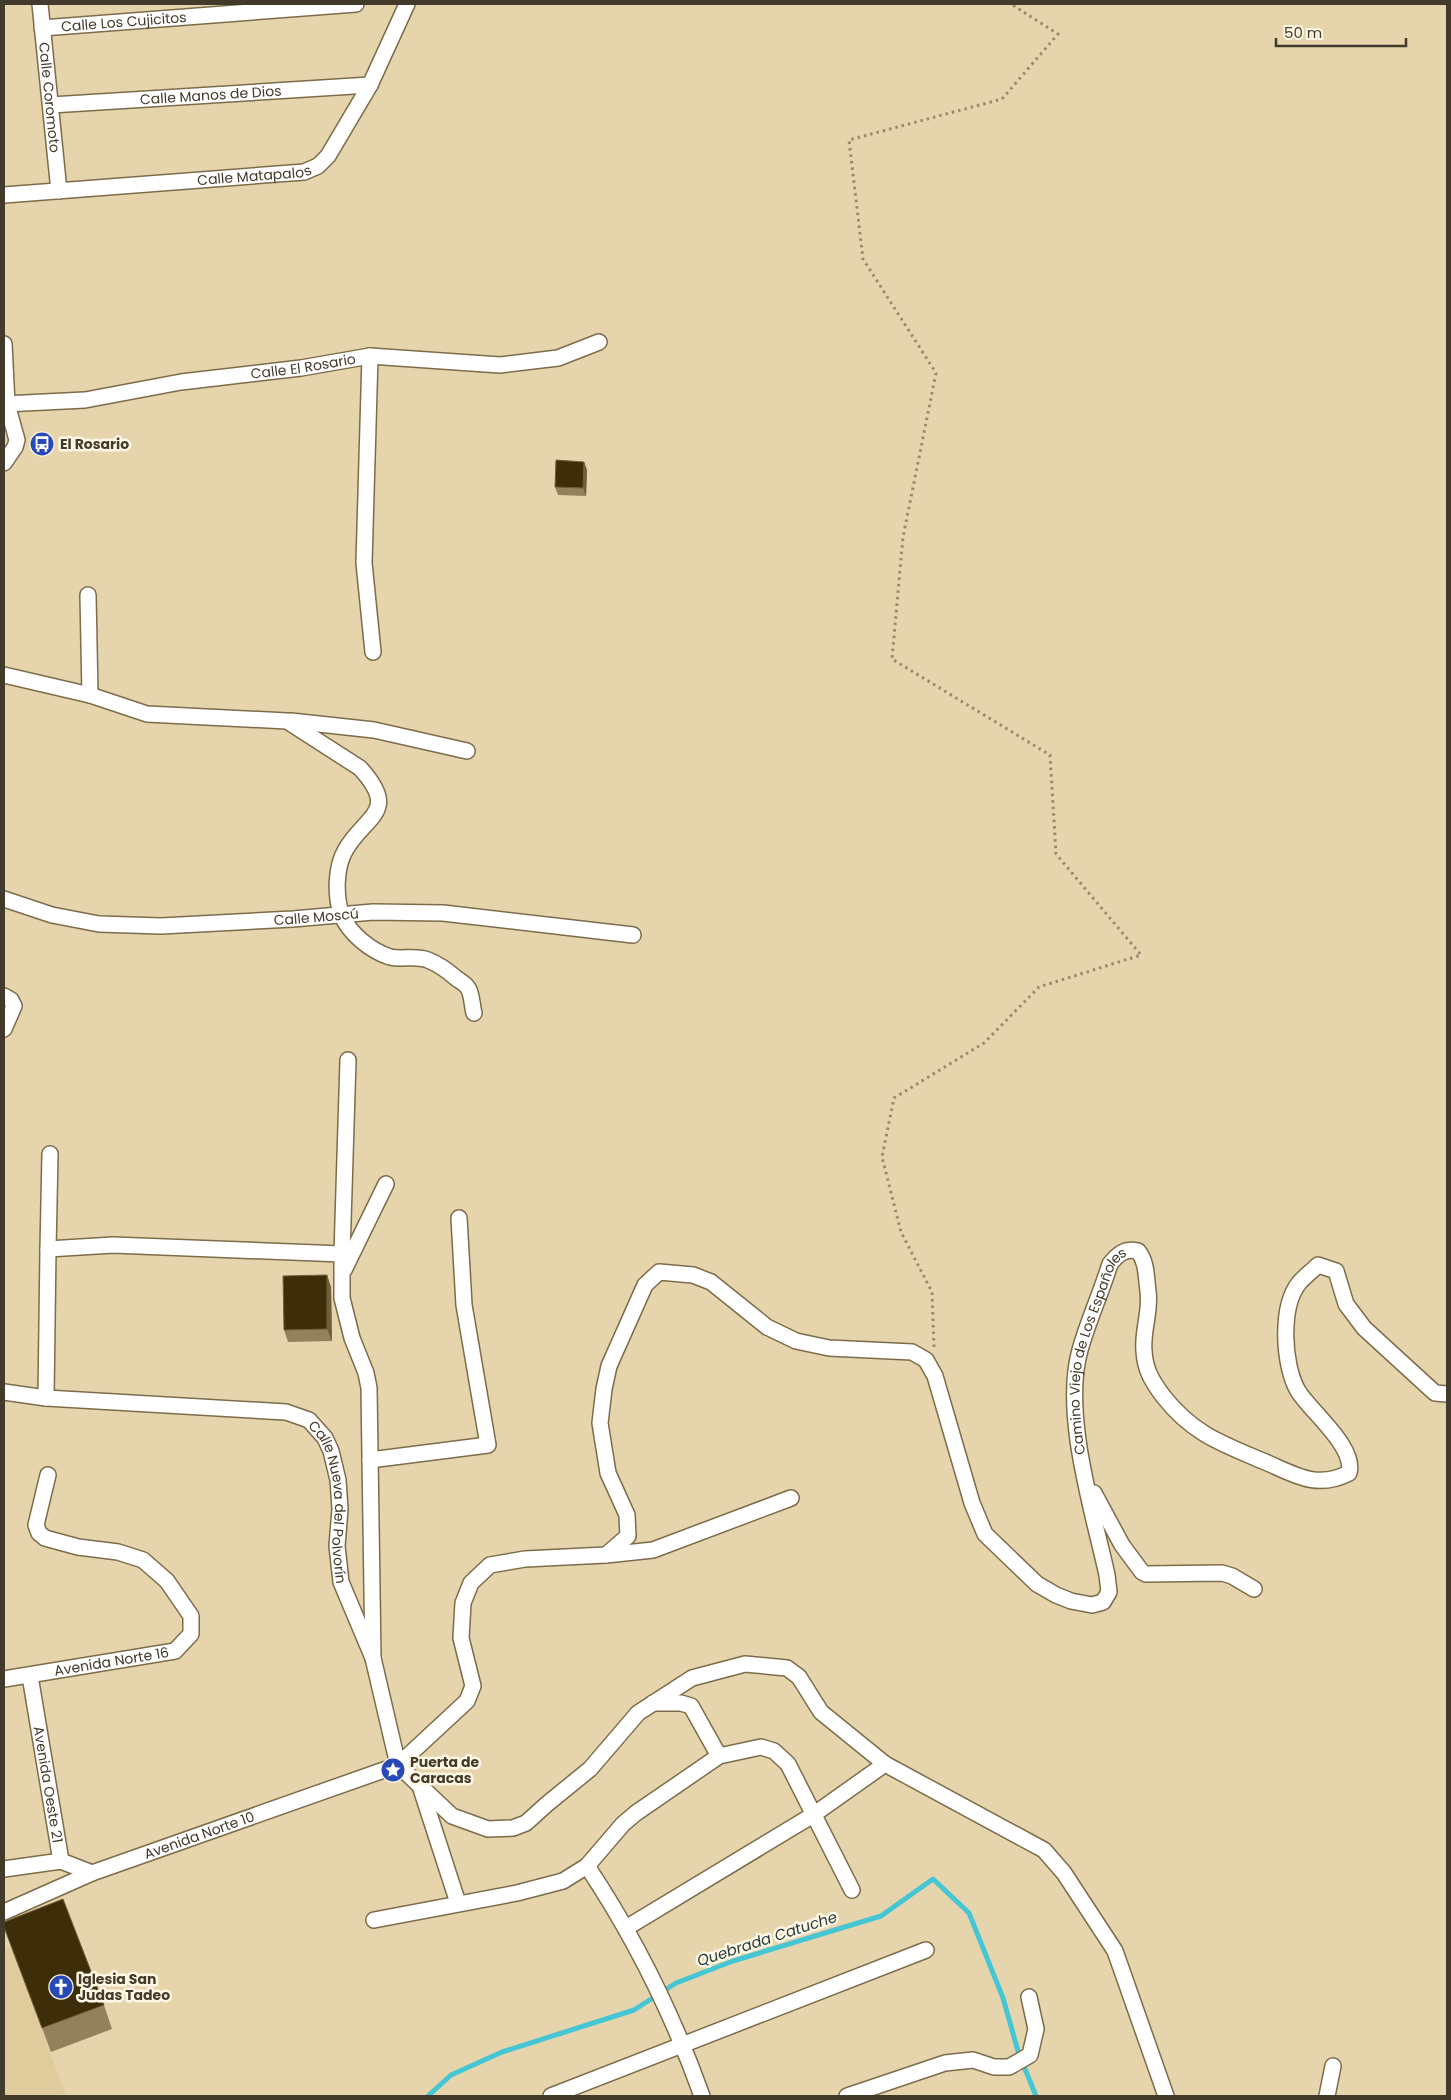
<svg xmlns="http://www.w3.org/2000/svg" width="1451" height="2100" font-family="Poppins,sans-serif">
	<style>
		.built { fill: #e0cb9d }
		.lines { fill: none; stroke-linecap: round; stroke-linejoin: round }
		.stream { stroke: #44c6d5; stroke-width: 5 }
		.minor-casing { stroke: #7c6c49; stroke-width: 18 }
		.path { stroke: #968a6e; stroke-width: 3; stroke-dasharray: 2.5 4; stroke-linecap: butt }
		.minor { stroke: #fff; stroke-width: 15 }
		.wall { fill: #92815b }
		.shaded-wall { fill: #70603a }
		.building { fill: #3d2e09; stroke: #70603a }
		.labels { text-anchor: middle; stroke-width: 5; stroke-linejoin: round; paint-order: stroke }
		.street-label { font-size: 14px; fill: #423b2b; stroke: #fff6e3 }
		.poi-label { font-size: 14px; font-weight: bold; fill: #423b2b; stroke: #fff6e3; text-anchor: start }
		.water-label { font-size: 15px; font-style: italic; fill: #1f3a3e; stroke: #fff6e3 }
	</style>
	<rect width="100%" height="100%" fill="#e6d4ad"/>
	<path class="built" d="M11 1946 24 1980 66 2096H4V1948Z"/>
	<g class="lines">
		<path class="stream" d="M1023 2064 1036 2096
			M428 2096 451 2075 502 2052 634 2010 676 1983 733 1961 881 1916 933 1879 969 1913 1003 1998 1018 2051"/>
		<defs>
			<g id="minor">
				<path id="s1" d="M40 4 59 191"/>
				<path id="s2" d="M42 28 356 4"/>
				<path id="s3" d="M51 105 370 85"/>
				<path id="s4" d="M4 195 304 172 318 166 328 156 370 85 407 4"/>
				<path d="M4 344 7 404 17 440 15 447 4 463"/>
				<path d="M370 356 364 563 373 652"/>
				<path id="s5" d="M4 404 85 400 181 382 301 368 370 356 500 365 558 358 599 342"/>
				<path d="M88 595 90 695"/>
				<path d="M4 675 90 695 147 714 287 721 360 768C400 812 366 815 346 849 335 867 335 897 342 916 350 934 371 951 390 957 402 960 416 955 428 960 438 964 448 971 456 978 460 981 466 984 468 988 472 994 472 1006 474 1013"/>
				<path d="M291 721 374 730 467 751"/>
				<path id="s6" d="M4 899 52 915 99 924 161 926 293 919 373 912 443 913 633 935"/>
				<path d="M4 996 11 1000 14 1006 4 1029"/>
				<path d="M50 1154 48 1249 113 1245 342 1254V1298L352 1338 366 1373 369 1388 373 1658"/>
				<path d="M342 1254 348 1060"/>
				<path d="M344 1270 386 1184"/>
				<path id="s7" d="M4 1392 46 1398 286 1412 309 1420 325 1438 331 1451 338 1480 340 1509 337 1546 341 1582 373 1658 398 1765"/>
				<path d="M46 1398 48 1249"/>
				<path d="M370 1460 488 1445 464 1305 459 1218"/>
				<path d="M1094 1493 1122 1545 1142 1572 1146 1574 1222 1573 1232 1576 1254 1589"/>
				<path d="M606 1555 653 1550 791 1498"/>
				<path id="s8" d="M30 1676 61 1861 92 1873"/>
				<path id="s9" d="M4 1679 175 1651 191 1634V1616L167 1581 143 1560 118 1552 78 1547 45 1538 39 1533 36 1525 48 1475"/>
				<path d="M653 1703H681L691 1706 719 1756"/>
				<path d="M398 1765 452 1816 488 1829 513 1828 526 1823 547 1804 590 1769 638 1713 692 1678 745 1664 787 1668 799 1677 821 1712 885 1764 1044 1850 1064 1873 1115 1951 1166 2096"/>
				<path d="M421 1789 458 1903"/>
				<path d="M587 1866C635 1938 673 2015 702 2096"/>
				<path d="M4 1869 61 1861"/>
				<path id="s10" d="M4 1912 92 1873 398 1765 467 1701 473 1686 461 1638 463 1603 471 1583 490 1565 525 1559 606 1555 628 1536 627 1515 608 1473 600 1423 604 1389 609 1366 645 1285 659 1272 693 1275 711 1282 767 1327 796 1341 829 1348 912 1352 926 1360 935 1376 972 1503 985 1534 1037 1584 1056 1595 1071 1601 1092 1605 1103 1602 1109 1592 1107 1575C1093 1511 1062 1413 1080 1350 1088 1321 1101 1293 1110 1264 1118 1254 1125 1248 1138 1251 1147 1262 1146 1277 1148 1291 1151 1311 1142 1331 1144 1351 1145 1370 1152 1381 1163 1396 1192 1433 1220 1443 1263 1461 1294 1474 1316 1490 1349 1473 1356 1447 1311 1412 1298 1391 1283 1365 1280 1307 1299 1283 1304 1277 1312 1271 1318 1265L1336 1271 1346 1304 1364 1328 1435 1393 1447 1394"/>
				<path d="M374 1920 517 1893 563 1881 587 1866 623 1824 636 1813 719 1756 761 1747 774 1751 788 1764 852 1890"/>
				<path d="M626 1928 813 1815 885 1764"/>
				<path d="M551 2096 926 1950"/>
				<path d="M847 2096 945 2063 973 2060 994 2067H1009L1030 2055 1036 2029 1029 1997"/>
				<path d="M1327 2096 1333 2066"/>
			</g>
		</defs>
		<use href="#minor" class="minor-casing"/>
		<path class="path" d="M934 1347 932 1292 901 1232 882 1157 894 1098 984 1043 1039 987 1141 955 1056 854 1050 755 892 659 903 537 936 373 863 259 849 140 1002 99 1058 34 1011 4"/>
		<use href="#minor" class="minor"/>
	</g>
	<path class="wall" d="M584 462 587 470 586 496 558 495 555 487Z
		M327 1275 331 1287 332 1341 288 1342 284 1330Z
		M4 1927 104 2005 112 2029 51 2052Z"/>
	<path class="shaded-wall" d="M584 462 587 470 586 496 583 488Z
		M327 1275 331 1287 332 1341 327 1329Z"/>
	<path class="building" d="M556 460 584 462 583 488 555 487Z
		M327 1275V1329L284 1330 283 1276Z
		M63 1899 104 2005 42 2028 4 1927V1922Z"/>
	<defs>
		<symbol id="bus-disc" viewBox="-11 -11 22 22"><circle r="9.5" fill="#2849b8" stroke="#fff6e3"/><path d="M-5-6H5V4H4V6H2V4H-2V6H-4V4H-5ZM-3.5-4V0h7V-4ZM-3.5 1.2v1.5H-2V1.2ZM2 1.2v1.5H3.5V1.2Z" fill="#fff"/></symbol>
		<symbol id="sight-disc" viewBox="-11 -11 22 22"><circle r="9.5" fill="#2849b8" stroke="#fff6e3"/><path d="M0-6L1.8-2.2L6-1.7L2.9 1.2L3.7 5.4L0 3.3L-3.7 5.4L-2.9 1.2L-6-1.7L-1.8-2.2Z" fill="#fff"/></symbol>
		<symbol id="church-disc" viewBox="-11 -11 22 22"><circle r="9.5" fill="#2849b8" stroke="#fff6e3"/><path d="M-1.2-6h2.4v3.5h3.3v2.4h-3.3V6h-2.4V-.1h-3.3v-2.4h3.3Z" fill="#fff"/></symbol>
	</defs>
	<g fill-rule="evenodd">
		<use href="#bus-disc" x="28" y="430" width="28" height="28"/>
		<use href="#sight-disc" x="379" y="1756" width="28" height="28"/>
		<use href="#church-disc" x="47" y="1973" width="28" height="28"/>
	</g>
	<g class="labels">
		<g class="street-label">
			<text dy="5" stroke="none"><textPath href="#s2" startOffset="82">Calle Los Cujicitos</textPath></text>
			<text dy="5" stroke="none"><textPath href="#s3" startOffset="160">Calle Manos de Dios</textPath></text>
			<text dy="5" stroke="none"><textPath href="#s1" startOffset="94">Calle Coromoto</textPath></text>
			<text dy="5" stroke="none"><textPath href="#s4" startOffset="251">Calle Matapalos</textPath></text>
			<text dy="5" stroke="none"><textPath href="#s5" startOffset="302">Calle El Rosario</textPath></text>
			<text dy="5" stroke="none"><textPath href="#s6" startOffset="316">Calle Moscú</textPath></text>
			<text dy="5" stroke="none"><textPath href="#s10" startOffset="1970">Camino Viejo de Los Españoles</textPath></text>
			<text dy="5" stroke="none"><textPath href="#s7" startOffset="395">Calle Nueva del Polvorín</textPath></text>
			<text dy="5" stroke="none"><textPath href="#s9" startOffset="109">Avenida Norte 16</textPath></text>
			<text dy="5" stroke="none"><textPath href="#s8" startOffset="110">Avenida Oeste 21</textPath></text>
			<text dy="5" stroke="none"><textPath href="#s10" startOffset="210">Avenida Norte 10</textPath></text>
		</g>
		<g class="poi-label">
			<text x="60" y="449">El Rosario</text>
			<text x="410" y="1767">Puerta de<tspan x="410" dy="16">Caracas</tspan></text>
			<text x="78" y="1984">Iglesia San<tspan x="78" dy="16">Judas Tadeo</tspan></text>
		</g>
		<g class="water-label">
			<text transform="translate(767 1939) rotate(-18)" y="5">Quebrada Catuche</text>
		</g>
	</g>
	<rect width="1451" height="2100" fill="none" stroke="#423b2b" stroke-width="10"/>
	<path d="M1276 38v8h130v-8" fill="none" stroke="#423b2b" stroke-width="2.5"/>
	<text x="1284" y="38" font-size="15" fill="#423b2b" stroke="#fff6e3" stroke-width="4" paint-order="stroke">50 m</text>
</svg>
